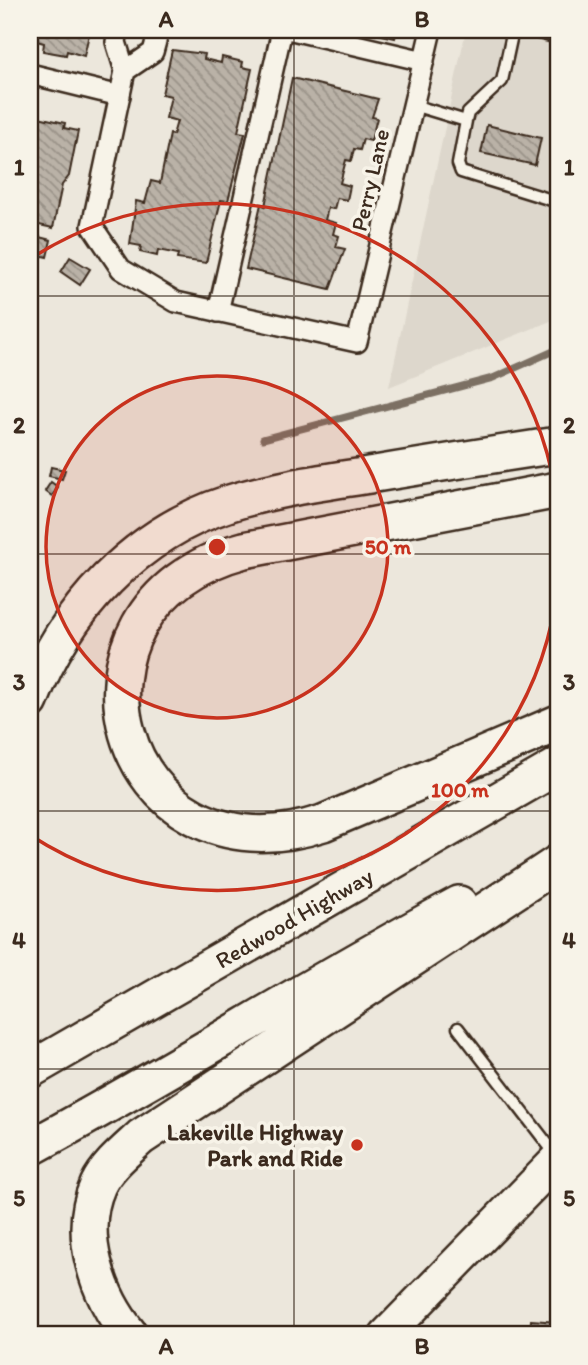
<svg xmlns="http://www.w3.org/2000/svg" width="588" height="1365" font-family="Itim,sans-serif">
	<style>
		.built { fill: #ddd7cc }
		.lines { fill: none; stroke-linecap: round; stroke-linejoin: round }
		.stream { stroke: #7c7064; stroke-width: 7 }
		.building { fill: url(#building-back-hatch); stroke: #3b2a1e; stroke-width: 2 }
		.lane-casing { stroke: #3b2a1e; stroke-width: 15 }
		.street-casing { stroke: #3b2a1e; stroke-width: 24 }
		.primary-casing { stroke: #3b2a1e; stroke-width: 37 }
		.highway-casing { stroke: #3b2a1e; stroke-width: 40 }
		.lane { stroke: #f7f3e8; stroke-width: 10 }
		.street { stroke: #f7f3e8; stroke-width: 19 }
		.primary { stroke: #f7f3e8; stroke-width: 32 }
		.highway { stroke: #f7f3e8; stroke-width: 35 }
		.grid { fill: none; stroke: #3b2a1e; stroke-width: 2; stroke-opacity: 0.55 }
		.ring { fill: none; stroke: #c8321e; stroke-width: 3.5 }
		.poi-dot { fill: #c8321e; stroke: #f7f3e8; stroke-width: 2.5 }
		.labels { text-anchor: middle; stroke-width: 7; stroke-linejoin: round; paint-order: stroke }
		.street-label { font-size: 23px; fill: #3b2a1e; stroke: #f7f3e8 }
		.poi-label { font-size: 23px; font-weight: bold; fill: #3b2a1e; stroke: #f7f3e8; text-anchor: end }
		.centre { fill: #c8321e; stroke: #f7f3e8; stroke-width: 3.5 }
		.ring-label { font-size: 21px; text-anchor: middle; font-weight: bold; fill: #c8321e; stroke: #f7f3e8; stroke-width: 7; stroke-linejoin: round; paint-order: stroke }
		.neatline { fill: none; stroke: #3b2a1e; stroke-width: 2.5 }
		.grid-label { font-size: 23px; text-anchor: middle; font-weight: bold; fill: #3b2a1e }
	</style>
	<defs>
		<pattern id="building-back-hatch" width="6" height="6" patternUnits="userSpaceOnUse" patternTransform="scale(1.75)"><rect width="6" height="6" fill="#bab2a7"/><path d="M-1 5l2 2M0 0l6 6M5-1l2 2" fill="none" stroke="#989187"/></pattern>
	</defs>
	<rect width="100%" height="100%" fill="#ece7dc"/>
	<filter id="ink" filterUnits="userSpaceOnUse"><feTurbulence type="fractalNoise" baseFrequency=".0143" numOctaves="2"/><feDisplacementMap in="SourceGraphic" scale="14" xChannelSelector="R" yChannelSelector="G"/><feConvolveMatrix kernelMatrix="1 2 1 2 8 2 1 2 1" color-interpolation-filters="sRGB"/></filter>
	<g filter="url(#ink)">
		<path class="built" d="M466 30H558V318L389 387Z"/>
		<g class="lines">
			<path class="stream" d="M263 439 493 378 558 349"/>
		</g>
		<path class="building" d="M30 30H90L84 56 67 51 66 55 43 51 44 43 33 40 34 34Z
			M360 30H397L395 38Z
			M172 50 205 54 204 59 221 63 222 57 243 62 242 67 252 69 238 132 245 133 228 201 221 200 206 263 177 259 178 254 158 250 157 256 140 252 141 246 130 244 136 201 145 203 151 181 160 183 170 134 173 135 177 121 166 118 171 96 162 94Z
			M292 78 378 99 372 117 377 118 371 141 363 139 360 150 354 149 351 161 346 160 340 183 350 186 347 200 337 198 334 209 328 208 325 220 336 223 333 234 339 236 336 247 345 249 330 289 246 269 261 204 265 206Z
			M34 116 65 123 64 128 78 131 69 176 62 185 53 228 30 223V133Z
			M487 125 541 138 535 165 481 153Z
			M31 235 51 240 47 257 30 253Z
			M70 257 90 269 80 285 61 272Z
			M51 467 65 470 62 479 49 476Z
			M51 482 58 487 52 496 45 491Z
			M531 1320 558 1322V1335H530Z"/>
		<g class="lines">
			<defs>
				<path id="lane" d="M527 30 558 38
					M413 105 466 121 458 164 461 172 558 202
					M466 121 468 113 502 81 513 30
					M458 1028 556 1155"/>
				<path id="street" d="M118 30 116 42 125 71 92 226 121 269 176 302 357 342 431 30
					M292 30 424 61
					M125 71 153 52 159 30
					M30 74 120 96
					M218 312 282 30"/>
				<path id="primary" d="M386 1335 558 1159"/>
				<path id="highway" d="M558 490 244 550C35 606 115 891 323 823L558 723
					M30 701C64 610 136 533 230 503 277 488 327 482 375 474 436 464 497 454 558 445
					M30 1070 558 766
					M30 1148C175 1070 314 982 459 904
					M130 1335C98 1296 76 1233 98 1185 107 1166 126 1151 141 1137L558 863"/>
			</defs>
			<use href="#lane" class="lane-casing"/>
			<use href="#street" class="street-casing"/>
			<use href="#primary" class="primary-casing"/>
			<use href="#highway" class="highway-casing"/>
			<use href="#lane" class="lane"/>
			<use href="#street" class="street"/>
			<use href="#primary" class="primary"/>
			<use href="#highway" class="highway"/>
		</g>
	</g>
	<path class="grid" d="M294 30V1335M30 296H558M30 554H558M30 811H558M30 1069H558"/>
	<circle cx="217" cy="547" r="171" fill="#c8321e" fill-opacity=".12"/>
	<g class="ring">
		<circle cx="217" cy="547" r="171"/>
		<path d="M558 583A343 343 0 0 1 30 835M30 259A343 343 0 0 1 558 511"/>
	</g>
	<circle class="poi-dot" cx="357" cy="1145" r="7"/>
	<g class="labels">
		<g class="street-label">
			<text transform="translate(370 180) rotate(-77)" y="8">Perry Lane</text>
			<text transform="translate(294 918) rotate(-30)" y="8">Redwood Highway</text>
		</g>
		<g class="poi-label">
			<text x="343" y="1140">Lakeville Highway<tspan x="343" dy="26">Park and Ride</tspan></text>
		</g>
	</g>
	<circle cx="217" cy="547" r="10" class="centre"/>
	<g class="ring-label">
		<text x="388" y="554">50 m</text>
		<text x="460" y="797">100 m</text>
	</g>
	<rect width="588" height="1365" fill="none" stroke="#f7f3e8" stroke-width="77"/>
	<rect x="38" y="38" width="512" height="1288" class="neatline"/>
	<g class="grid-label">
		<text x="166" y="27">A</text>
		<text x="422" y="27">B</text>
		<text x="19" y="175">1</text>
		<text x="569" y="175">1</text>
		<text x="19" y="433">2</text>
		<text x="569" y="433">2</text>
		<text x="19" y="690">3</text>
		<text x="569" y="690">3</text>
		<text x="19" y="948">4</text>
		<text x="569" y="948">4</text>
		<text x="19" y="1206">5</text>
		<text x="569" y="1206">5</text>
		<text x="166" y="1354">A</text>
		<text x="422" y="1354">B</text>
	</g>
</svg>
